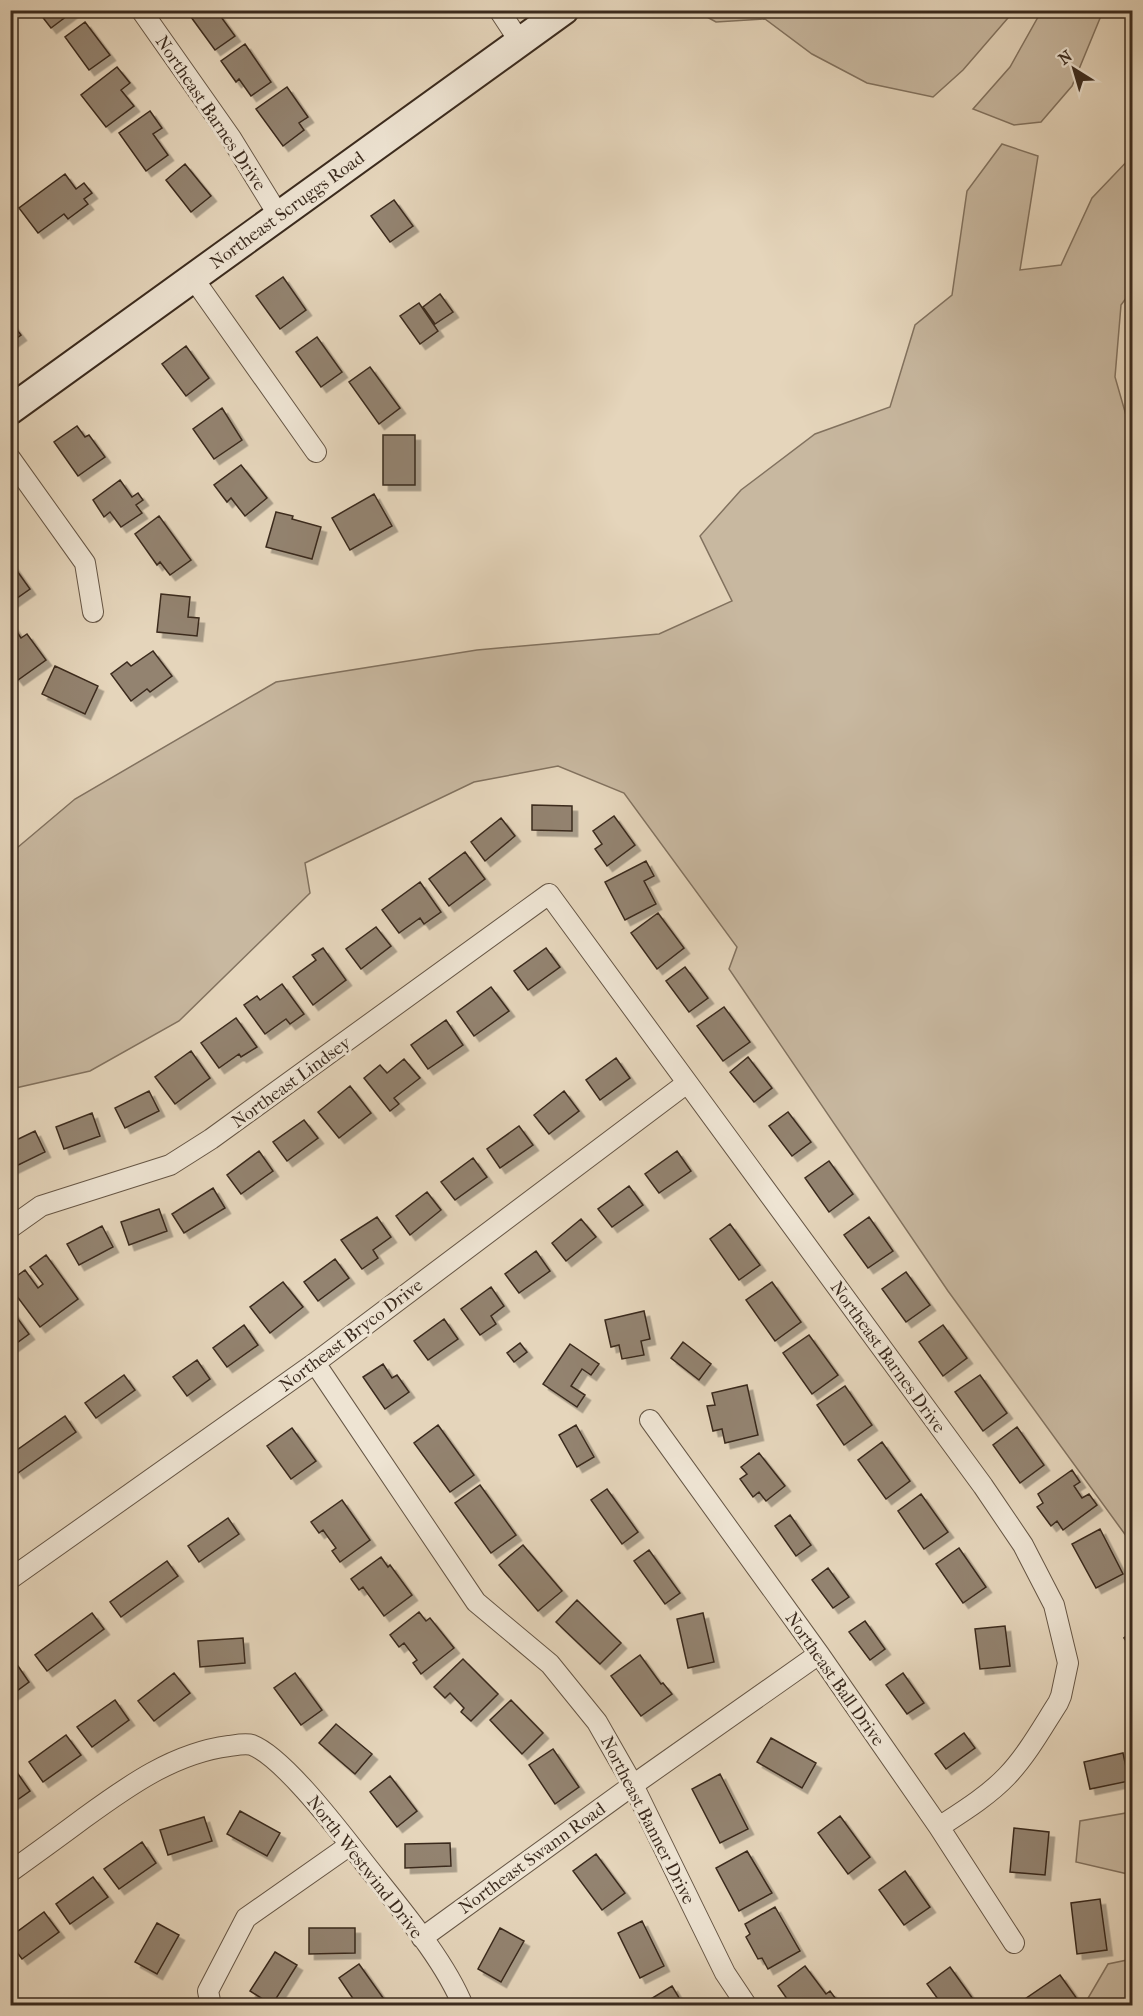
<svg xmlns="http://www.w3.org/2000/svg" width="1143" height="2016" font-family="'IM FELL French Canon',serif">
	<style>
		.green { fill: #c8b8a0; stroke: #82725f; stroke-width: 1.5 }
		.building { fill: #938370; stroke: #3b2b1e; stroke-width: 1.5; filter: url(#shadow) }
		.lines { fill: none; stroke-linecap: round; stroke-linejoin: round }
		.street-casing { stroke: #665645; stroke-width: 22 }
		.secondary-casing { stroke: #3b2b1e; stroke-width: 32 }
		.street { stroke: #eee4d3; stroke-width: 20 }
		.secondary { stroke: #eee4d3; stroke-width: 28 }
		.labels { text-anchor: middle; stroke-width: 6; stroke-linejoin: round; paint-order: stroke }
		.street-label { font-size: 18px; fill: #3b2b1e; stroke: #eee4d3 }
	</style>
	<defs>
		<filter id="shadow"><feDropShadow dx="5.5" dy="5.5" stdDeviation="0" flood-color="#0004"/></filter>
	</defs>
	<rect width="100%" height="100%" fill="#e5d5bb"/>
	<filter id="stains"><feTurbulence type="fractalNoise" baseFrequency=".00333" numOctaves="4"/><feColorMatrix values="0 0 0 0 .2 0 0 0 0 .09 0 0 0 0 .02 0 0 0 .5 -.17"/></filter>
	<radialGradient id="worn" r=".72"><stop offset=".6" stop-color="#630" stop-opacity="0"/><stop offset="1" stop-color="#630" stop-opacity=".3"/></radialGradient>
	<path class="green" d="M1042 10 1103 11 1072 86 1041 122 1014 125 973 109 1010 67Z
		M696 11H1014L963 70 933 97 867 83 812 54 765 19 716 22Z
		M1002 144 1038 156 1020 270 1061 265 1092 198 1132 156V290L1121 305 1115 377 1132 436V1544L948 1291 729 969 737 947 624 793 558 766 474 782 305 863 310 893 179 1021 90 1071 11 1089V853L75 799 276 682 477 650 659 634 732 601 700 536 741 490 815 434 890 407 915 325 952 295 967 191Z
		M1132 1812V1875L1076 1862 1080 1821Z
		M1132 1959V2005H1084L1108 1964Z"/>
	<path class="building" d="M37 10H75L51 28Z
		M199 10H216L235 36 215 50 191 17Z
		M85 22 110 55 89 70 65 37Z
		M245 44 271 82 251 96 239 79 236 82 221 61Z
		M117 67 130 83 121 90 134 106 106 127 81 95Z
		M287 87 308 117 299 123 304 130 283 146 256 109Z
		M150 111 162 128 153 134 168 155 146 171 119 133Z
		M185 164 211 196 191 212 166 180Z
		M65 174 76 189 84 183 92 193 84 199 88 204 68 219 64 214 38 233 19 208Z
		M394 200 413 226 390 242 371 216Z
		M283 277 306 310 280 329 256 296Z
		M440 294 453 312 435 324 423 307Z
		M419 303 438 331 420 344 400 316Z
		M10 321 21 335 10 343Z
		M317 337 342 372 321 387 296 352Z
		M186 346 209 378 186 396 162 364Z
		M370 367 400 408 379 424 349 382Z
		M222 408 242 440 214 459 193 429Z
		M77 426 85 437 89 435 105 457 78 476 54 442Z
		M383 435H415V485H383Z
		M241 465 267 498 245 516 231 498 227 502 214 485Z
		M120 480 132 497 138 493 143 500 136 505 142 513 121 527 110 512 104 517 93 500Z
		M374 494 392 526 350 550 332 518Z
		M276 512 293 516 292 519 321 527 312 559 266 547Z
		M159 516 191 560 170 575 160 562 157 565 135 534Z
		M10 561 30 589 10 603Z
		M161 594 190 597 188 617 199 618 197 636 157 632Z
		M11 623 21 638 27 634 46 660 18 680 10 670Z
		M153 651 172 676 150 692 147 689 131 701 111 674 127 662 131 666Z
		M55 666 98 686 85 714 42 694Z
		M532 805 572 806V831L532 830Z
		M614 816 635 845 607 866 595 849 602 844 593 831Z
		M501 818 515 836 485 861 471 842Z
		M465 852 485 879 449 906 429 879Z
		M646 861 654 876 644 881 656 904 625 920 605 882Z
		M420 882 441 912 424 924 420 918 399 933 382 910Z
		M658 913 684 948 657 969 631 933Z
		M376 927 391 946 361 969 346 949Z
		M323 948 346 980 313 1005 293 977 316 960 312 955Z
		M546 948 560 967 528 990 514 971Z
		M685 967 708 998 689 1012 666 981Z
		M282 984 304 1014 290 1024 286 1019 265 1034 244 1005 257 996 260 1000Z
		M491 987 509 1011 474 1036 457 1012Z
		M724 1007 750 1042 723 1061 697 1026Z
		M236 1018 257 1047 241 1057 239 1054 219 1068 201 1043Z
		M446 1020 463 1045 428 1069 411 1045Z
		M191 1051 210 1078 175 1104 155 1077Z
		M748 1057 772 1088 754 1102 730 1072Z
		M616 1058 630 1078 600 1100 586 1080Z
		M404 1059 420 1078 394 1098 399 1104 390 1111 364 1078 380 1065 387 1073Z
		M350 1086 371 1113 339 1138 318 1112Z
		M149 1091 159 1111 125 1128 115 1108Z
		M564 1091 579 1111 549 1134 534 1115Z
		M788 1112 811 1142 792 1156 769 1126Z
		M92 1113 100 1136 64 1149 56 1127Z
		M304 1120 318 1138 287 1161 273 1142Z
		M519 1126 533 1145 500 1168 487 1149Z
		M35 1131 45 1152 10 1169V1143Z
		M259 1151 273 1171 241 1194 227 1175Z
		M677 1151 691 1171 659 1193 645 1174Z
		M473 1158 487 1177 455 1200 441 1182Z
		M829 1161 853 1194 829 1212 805 1178Z
		M629 1186 643 1205 612 1227 598 1209Z
		M213 1188 225 1208 184 1233 172 1214Z
		M427 1192 441 1210 410 1235 396 1216Z
		M159 1209 167 1231 129 1245 121 1222Z
		M377 1217 391 1237 373 1250 378 1258 362 1269 341 1240Z
		M869 1217 893 1251 868 1268 844 1235Z
		M581 1219 596 1237 566 1261 552 1243Z
		M730 1224 760 1265 739 1280 710 1239Z
		M102 1226 113 1247 79 1265 67 1244Z
		M536 1251 550 1271 519 1293 505 1274Z
		M46 1255 78 1299 40 1327 10 1287V1281L25 1270 38 1288 43 1284 30 1267Z
		M335 1259 349 1278 318 1301 304 1282Z
		M906 1272 930 1305 906 1322 882 1289Z
		M283 1282 303 1307 270 1333 250 1307Z
		M772 1282 801 1322 775 1341 746 1300Z
		M491 1287 504 1306 491 1316 496 1324 480 1335 461 1309Z
		M10 1308 29 1334 10 1348Z
		M644 1311 650 1339 641 1341 644 1355 622 1359 619 1345 611 1347 605 1320Z
		M444 1319 458 1339 428 1360 414 1341Z
		M244 1325 258 1345 227 1367 213 1348Z
		M943 1325 967 1358 943 1376 919 1342Z
		M809 1335 838 1375 812 1394 783 1353Z
		M683 1342 711 1364 699 1380 671 1358Z
		M520 1343 527 1352 514 1362 507 1353Z
		M570 1344 599 1364 591 1375 582 1369 571 1386 585 1395 577 1407 543 1384Z
		M197 1360 210 1379 187 1396 173 1377Z
		M383 1364 392 1378 397 1375 409 1392 385 1409 363 1377Z
		M124 1375 135 1390 96 1418 85 1403Z
		M980 1375 1007 1413 983 1431 955 1392Z
		M747 1385 758 1435 725 1443 722 1429 713 1431 707 1406 715 1405 712 1393Z
		M845 1386 872 1425 844 1445 817 1405Z
		M65 1416 76 1432 18 1473 10 1462V1455Z
		M438 1425 474 1475 450 1492 414 1443Z
		M576 1425 594 1457 577 1467 559 1435Z
		M1017 1427 1044 1465 1020 1483 993 1445Z
		M292 1428 316 1461 291 1479 267 1446Z
		M882 1442 910 1481 886 1499 858 1460Z
		M759 1453 785 1486 766 1501 759 1492 753 1497 740 1479 747 1474 741 1467Z
		M1072 1470 1080 1482 1074 1486 1082 1498 1089 1494 1097 1505 1063 1530 1057 1521 1051 1526 1037 1507 1043 1503 1038 1494Z
		M480 1485 516 1535 491 1553 455 1503Z
		M607 1489 638 1532 622 1544 591 1500Z
		M921 1494 948 1532 924 1549 898 1511Z
		M342 1500 370 1540 340 1562 332 1551 336 1548 323 1530 319 1533 311 1522Z
		M790 1515 811 1545 796 1556 775 1526Z
		M228 1518 239 1534 199 1562 188 1546Z
		M1100 1529 1123 1574 1096 1588 1072 1544Z
		M523 1545 562 1591 538 1611 499 1565Z
		M959 1548 986 1587 963 1603 936 1564Z
		M649 1550 680 1593 665 1604 634 1561Z
		M381 1557 388 1567 390 1565 412 1595 384 1616 363 1587 359 1590 351 1579Z
		M167 1561 178 1576 121 1617 110 1602Z
		M828 1568 849 1597 833 1608 812 1580Z
		M577 1600 621 1643 600 1664 556 1622Z
		M419 1612 426 1621 430 1618 454 1648 421 1674 413 1663 417 1660 404 1643 399 1647 390 1635Z
		M92 1613 104 1629 47 1671 35 1655Z
		M703 1613 714 1662 688 1668 677 1619Z
		M865 1621 885 1649 870 1660 849 1632Z
		M1005 1626 1010 1666 980 1669 975 1629Z
		M1132 1631V1650L1124 1638Z
		M243 1638 245 1663 200 1667 198 1641Z
		M640 1655 661 1684 663 1683 672 1694 641 1716 611 1676Z
		M463 1659 498 1694 471 1721 461 1712 464 1708 450 1693 445 1698 434 1687Z
		M18 1666 29 1682 10 1696V1671Z
		M174 1673 190 1693 154 1721 138 1701Z
		M295 1673 322 1710 301 1725 274 1688Z
		M903 1673 924 1703 907 1714 886 1685Z
		M115 1700 129 1720 92 1747 77 1727Z
		M511 1700 543 1733 522 1754 490 1720Z
		M336 1724 372 1754 355 1774 319 1743Z
		M964 1733 975 1748 946 1769 935 1754Z
		M66 1735 81 1755 43 1782 29 1762Z
		M771 1738 816 1763 802 1788 757 1762Z
		M553 1749 579 1787 555 1804 529 1765Z
		M1123 1753 1129 1781 1090 1789 1084 1762Z
		M16 1771 30 1791 10 1805V1775Z
		M720 1774 748 1829 720 1843 692 1789Z
		M390 1776 417 1811 397 1827 370 1792Z
		M240 1811 280 1833 267 1856 227 1834Z
		M840 1816 870 1857 848 1874 818 1833Z
		M204 1817 212 1841 168 1855 160 1830Z
		M1014 1828 1049 1832 1045 1875 1010 1872Z
		M142 1842 156 1863 119 1889 104 1869Z
		M450 1843 451 1866 405 1868V1844Z
		M747 1851 772 1893 739 1911 716 1868Z
		M596 1854 625 1893 602 1910 573 1871Z
		M905 1871 930 1907 904 1925 879 1890Z
		M93 1877 108 1897 70 1924 56 1904Z
		M1100 1899 1107 1950 1077 1954 1071 1903Z
		M775 1907 800 1951 768 1969 762 1958 758 1959 746 1937 750 1934 745 1924Z
		M44 1912 59 1932 22 1959 10 1943V1937Z
		M642 1921 664 1966 640 1978 618 1933Z
		M157 1923 179 1935 157 1974 135 1962Z
		M309 1928H355V1953L309 1954Z
		M500 1928 524 1941 501 1982 478 1969Z
		M275 1952 297 1965 272 2005 250 1991Z
		M359 1964 386 2002 380 2006H358L339 1978Z
		M805 1966 826 1994 830 1991 839 2003 835 2006H792L778 1986Z
		M950 1967 978 2006H943L927 1984Z
		M1060 1975 1080 2003 1076 2006H1030L1025 1999Z
		M672 1986 684 2006H652L649 2000Z"/>
	<g class="lines">
		<defs>
			<path id="street" d="M141 10 231 138 279 216
				M499 10 520 42
				M193 278 316 452
				M10 458 85 563 93 612
				M10 1228 41 1206 170 1165 211 1139 549 894 983 1486 1023 1545 1054 1605 1068 1663 1061 1696 1058 1703C1042 1728 1027 1755 1007 1776 988 1796 962 1812 939 1827
				M315 1363 476 1602 550 1664 597 1722 633 1785 725 1973 747 2006
				M650 1420 819 1654 939 1827 1014 1943
				M10 1579 315 1363 687 1083
				M10 1872C35 1854 60 1836 84 1818 128 1786 174 1753 229 1746 236 1745 246 1743 252 1745 283 1757 337 1828 359 1856 392 1899 443 1956 463 2006
				M422 1938 633 1785 819 1654
				M211 2006 208 1991 246 1918 350 1845"/>
			<path id="secondary" d="M10 410 564 10"/>
		</defs>
		<use href="#street" class="street-casing"/>
		<use href="#secondary" class="secondary-casing"/>
		<use href="#street" class="street"/>
		<use href="#secondary" class="secondary"/>
	</g>
	<g class="labels">
		<g class="street-label">
			<text transform="translate(211 113) rotate(56)" y="6">Northeast Barnes Drive</text>
			<text transform="translate(287 210) rotate(-36)" y="6">Northeast Scruggs Road</text>
			<text transform="translate(291 1082) rotate(-36)" y="6">Northeast Lindsey</text>
			<text transform="translate(351 1335) rotate(-37)" y="6">Northeast Bryco Drive</text>
			<text transform="translate(888 1357) rotate(54)" y="6">Northeast Barnes Drive</text>
			<text transform="translate(835 1679) rotate(55)" y="6">Northeast Ball Drive</text>
			<text transform="translate(648 1820) rotate(63)" y="6">Northeast Banner Drive</text>
			<text transform="translate(532 1858) rotate(-36)" y="6">Northeast Swann Road</text>
			<text transform="translate(365 1867) rotate(52)" y="6">North Westwind Drive</text>
		</g>
	</g>
	<rect width="1143" height="2016" fill="none" stroke="#e5d5bb" stroke-width="36"/>
	<rect x="12" y="12" width="1119" height="1992" fill="none" stroke="#3b2b1e" stroke-width="3"/>
	<rect x="18" y="18" width="1107" height="1980" fill="none" stroke="#3b2b1e" stroke-width="1.5"/>
	<g transform="translate(1074 69) rotate(323)" stroke="#eee4d3" stroke-width="4.5" paint-order="stroke">
	<path d="M0-4.5L10 22L0 15L-10 22Z" fill="#3b2b1e"/>
	<text y="-9" font-size="16" font-weight="bold" text-anchor="middle" fill="#3b2b1e">N</text>
	</g>
	<rect width="100%" height="100%" filter="url(#stains)"/>
	<rect width="100%" height="100%" fill="url(#worn)"/>
</svg>
